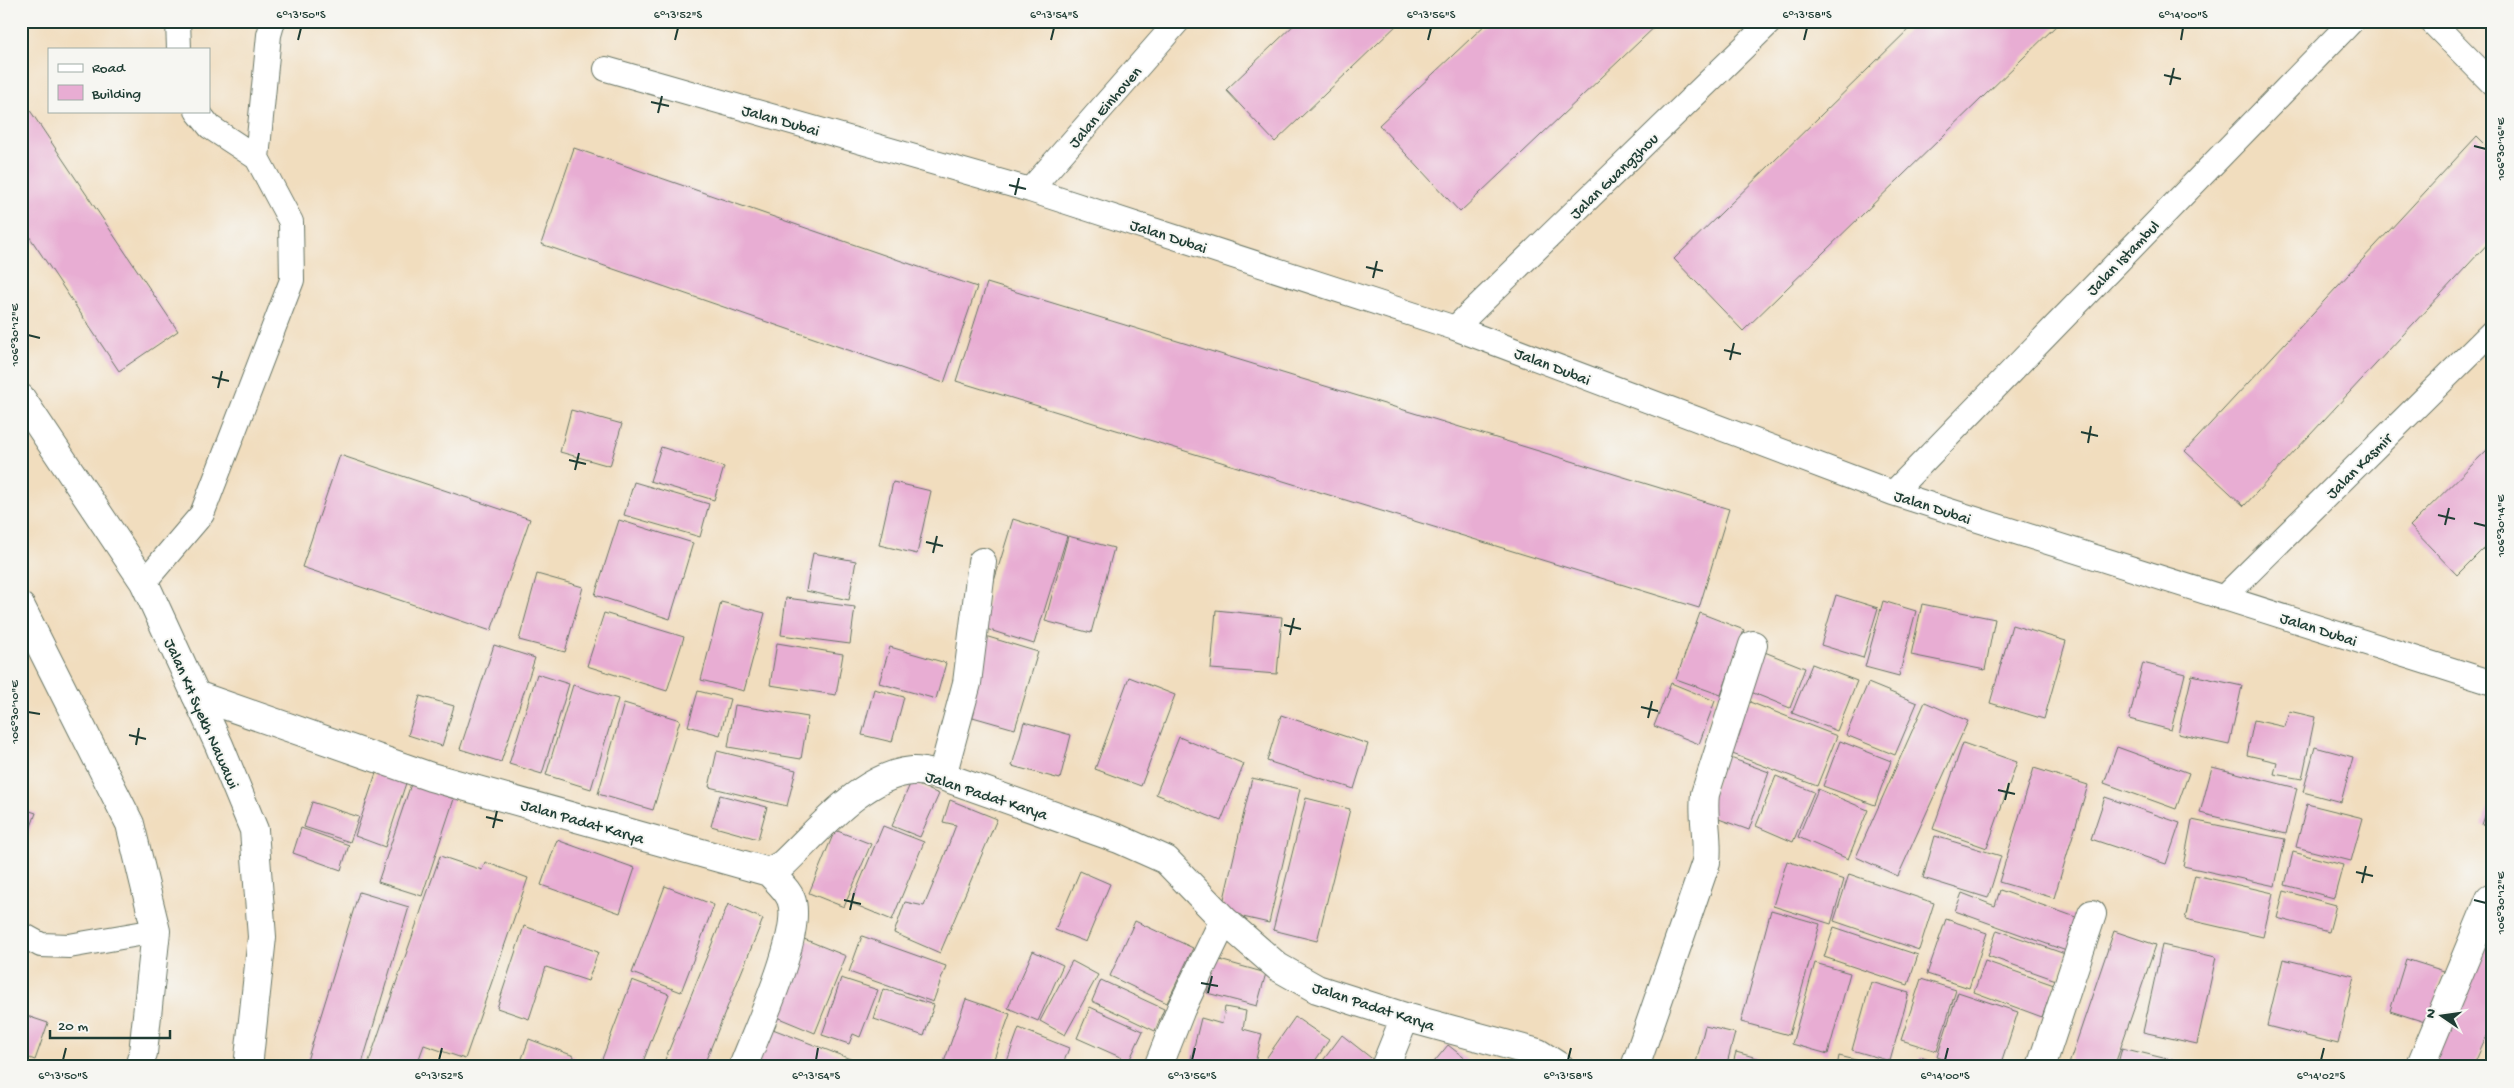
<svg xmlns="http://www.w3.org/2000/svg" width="2514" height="1088" font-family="'Gochi Hand',sans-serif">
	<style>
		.building { fill: #e8add3 }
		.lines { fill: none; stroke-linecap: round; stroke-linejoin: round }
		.service-casing { stroke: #687564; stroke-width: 26 }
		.minor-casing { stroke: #687564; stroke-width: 30 }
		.secondary-casing { stroke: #687564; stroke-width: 30 }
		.service { stroke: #fff; stroke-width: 24 }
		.minor { stroke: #fff; stroke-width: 28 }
		.secondary { stroke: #fff; stroke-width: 28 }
		.ticks { fill: none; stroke: #1f3d34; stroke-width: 2 }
		.labels { text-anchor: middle; stroke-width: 4; stroke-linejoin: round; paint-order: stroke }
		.street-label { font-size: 16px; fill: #1f3d34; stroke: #f6f6f2 }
		.neatline { fill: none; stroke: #1f3d34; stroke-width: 2 }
		.ticks-label { font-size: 12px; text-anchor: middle; fill: #1f3d34 }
	</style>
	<rect width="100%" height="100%" fill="#f6f6f2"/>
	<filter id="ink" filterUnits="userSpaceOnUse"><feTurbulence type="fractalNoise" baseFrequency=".02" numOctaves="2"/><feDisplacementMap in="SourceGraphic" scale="10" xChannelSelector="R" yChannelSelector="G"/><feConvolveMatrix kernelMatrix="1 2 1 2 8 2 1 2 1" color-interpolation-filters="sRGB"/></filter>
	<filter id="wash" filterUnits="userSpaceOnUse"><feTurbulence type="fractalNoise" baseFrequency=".0096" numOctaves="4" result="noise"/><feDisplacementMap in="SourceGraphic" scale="20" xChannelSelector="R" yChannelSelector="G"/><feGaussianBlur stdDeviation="1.12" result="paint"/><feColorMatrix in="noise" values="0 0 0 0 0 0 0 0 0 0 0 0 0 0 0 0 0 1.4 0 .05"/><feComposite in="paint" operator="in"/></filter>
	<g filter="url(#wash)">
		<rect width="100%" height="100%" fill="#f1ddbe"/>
		<g id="blocks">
			<path class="building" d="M1298 21H1401L1275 142 1226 90Z
				M1489 21H1661L1460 212 1379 125Z
				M1917 21H2061L1743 331 1674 259Z
				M21 97 178 331 119 371 21 224Z
				M2477 136 2493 152V238L2244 506 2185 451Z
				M574 148 977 287 944 383 541 244Z
				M987 283 1729 509 1699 608 956 381Z
				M571 410 622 424 610 466 560 452Z
				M2493 444V539L2457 575 2410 526Z
				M661 447 724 467 714 500 650 481Z
				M340 455 530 519 491 631 302 567Z
				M634 482 709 504 700 537 624 515Z
				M893 482 931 491 917 554 879 545Z
				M1013 519 1067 536 1034 644 980 627Z
				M619 520 693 543 670 619 595 595Z
				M1068 536 1114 548 1091 633 1045 621Z
				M813 553 856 561 849 600 806 591Z
				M537 574 583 587 565 652 519 640Z
				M1836 595 1878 608 1863 658 1821 645Z
				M786 598 855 607 850 644 781 635Z
				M1883 601 1916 611 1899 676 1865 667Z
				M721 602 765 613 744 691 701 680Z
				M1922 604 1995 619 1985 670 1911 655Z
				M1216 610 1282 617 1277 674 1211 669Z
				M604 613 684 637 667 691 587 666Z
				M1700 613 1744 630 1721 695 1676 679Z
				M2012 625 2066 641 2044 719 1990 703Z
				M985 636 1038 652 1015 729 962 714Z
				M777 643 843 654 836 695 770 685Z
				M494 645 535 658 501 762 460 749Z
				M890 647 946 663 936 699 879 683Z
				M1762 651 1805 668 1790 708 1746 690Z
				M2143 663 2185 674 2171 730 2129 719Z
				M1812 664 1857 681 1837 731 1792 713Z
				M537 674 569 684 542 774 509 764Z
				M2192 675 2242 686 2229 745 2178 734Z
				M1129 677 1175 695 1141 786 1095 769Z
				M1671 683 1715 701 1699 744 1654 726Z
				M1868 683 1917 703 1895 755 1846 735Z
				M573 685 618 699 591 789 546 775Z
				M874 689 904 697 892 742 862 735Z
				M698 691 730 699 720 735 688 726Z
				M420 696 454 706 442 746 408 735Z
				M1742 699 1837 736 1817 786 1722 750Z
				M1925 702 1968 721 1898 876 1856 857Z
				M624 703 680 720 653 810 598 794Z
				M735 705 808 717 801 759 728 747Z
				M2289 711 2315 717 2302 779 2274 774 2277 762 2247 755 2254 720 2285 727Z
				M1281 715 1368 744 1354 789 1267 761Z
				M1024 722 1071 735 1060 779 1012 766Z
				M1179 737 1244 764 1221 821 1156 794Z
				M1840 741 1891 761 1875 805 1823 786Z
				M1963 743 2017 762 1987 848 1933 829Z
				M2117 747 2189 773 2176 809 2104 783Z
				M2315 747 2353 757 2341 802 2303 792Z
				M717 751 796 770 787 806 709 787Z
				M1725 756 1769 772 1749 830 1705 814Z
				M2212 767 2297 788 2286 834 2200 813Z
				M2034 768 2088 785 2054 898 1999 882Z
				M377 770 407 780 385 847 355 836Z
				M1776 776 1814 792 1793 842 1756 826Z
				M1252 778 1300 789 1269 923 1221 912Z
				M911 782 939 794 920 837 892 826Z
				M411 784 454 799 422 896 378 882Z
				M1818 789 1868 810 1848 859 1798 837Z
				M2493 791V828L2482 825Z
				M720 795 767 807 758 839 711 826Z
				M2105 797 2180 823 2166 864 2091 839Z
				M1306 798 1350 809 1317 941 1273 930Z
				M950 800 997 819 940 953 894 933 905 902 924 906 939 870 956 825 943 822Z
				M312 802 359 817 350 842 304 827Z
				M2307 804 2363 818 2351 861 2296 847Z
				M21 808 36 813 25 843 21 842Z
				M2192 820 2285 839 2275 886 2183 866Z
				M883 826 924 842 892 920 851 903Z
				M301 828 349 845 341 870 293 853Z
				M835 830 871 844 844 907 809 893Z
				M1935 836 2001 856 1988 898 1923 878Z
				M557 840 635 868 620 913 541 885Z
				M2293 852 2343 865 2334 898 2285 885Z
				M440 856 482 870 485 862 528 878 465 1059 424 1045 416 1067H367Z
				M1787 861 1844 880 1831 924 1773 906Z
				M1080 871 1110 884 1086 942 1055 930Z
				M1849 874 1934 903 1919 950 1834 921Z
				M2195 875 2273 893 2263 937 2185 919Z
				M665 886 714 905 681 992 632 973Z
				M2000 890 2084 920 2072 953 1955 911 1962 893 1995 906Z
				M2284 891 2336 905 2329 932 2277 918Z
				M359 892 409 907 361 1067H305Z
				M728 904 763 919 703 1067H662Z
				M1771 910 1820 924 1789 1035 1741 1022Z
				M1946 919 1987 933 1969 988 1927 974Z
				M1135 921 1193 948 1167 1003 1110 976Z
				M524 926 598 952 588 981 546 967 529 1019 497 1008Z
				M1834 927 1918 955 1908 985 1824 957Z
				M1997 930 2065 954 2056 980 1988 956Z
				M2114 931 2156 945 2114 1067H2068Z
				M2485 934 2493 938V1022L2473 1067H2426Z
				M862 936 946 966 933 1002 849 972Z
				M804 939 846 956 815 1033 774 1016Z
				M2162 945 2216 957 2197 1044 2143 1032Z
				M1033 951 1063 965 1038 1021 1008 1008Z
				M1216 959 1266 973 1257 1006 1207 993Z
				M2283 959 2354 976 2338 1044 2267 1026Z
				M2406 959 2444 971 2428 1023 2390 1011Z
				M1072 961 1098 975 1065 1035 1040 1021Z
				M1985 961 2054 985 2042 1017 1974 992Z
				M1815 963 1850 973 1828 1054 1792 1044Z
				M841 978 878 990 860 1037 853 1034 849 1044 822 1035Z
				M1921 979 1956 990 1937 1051 1901 1040Z
				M632 980 669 994 641 1067H599Z
				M1101 980 1164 1009 1155 1031 1092 1001Z
				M1871 982 1909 993 1890 1061 1852 1050Z
				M883 989 934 1005 924 1036 874 1019Z
				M1958 992 2018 1012 2000 1067H1968L1937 1057Z
				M966 999 1010 1014 991 1067 943 1065Z
				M1090 1007 1143 1031 1129 1061 1077 1038Z
				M1225 1007 1246 1011 1243 1029 1262 1034 1254 1067H1189L1201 1018 1222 1024Z
				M21 1014 48 1023 35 1060 21 1055Z
				M1295 1017 1329 1040 1311 1067H1260Z
				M765 1026 871 1067H750Z
				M1705 1026 1735 1033 1726 1067H1695Z
				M1019 1028 1069 1048 1062 1067H1005Z
				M1342 1035 1380 1065 1379 1067H1318Z
				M529 1039 574 1056 571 1067H519Z
				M1448 1045 1476 1067H1430Z
				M2122 1048 2188 1064 2187 1067H2117Z
				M1736 1052 1768 1061 1766 1067H1732Z
				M1839 1056 1881 1066 1880 1067H1837Z
				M1920 1057 1949 1066V1067H1917Z"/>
		</g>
	</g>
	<g filter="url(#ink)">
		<use href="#blocks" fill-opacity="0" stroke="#687564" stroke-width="1"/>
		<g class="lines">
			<defs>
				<path id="service" d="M178 21 179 49
					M2431 21 2493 84
					M606 69 1030 190 1455 328 1893 493 2493 683
					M257 158 269 35 273 21
					M1030 190 1178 21
					M1455 328 1771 21
					M1893 493 2352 21
					M144 582 202 514 292 280 291 222 257 158 210 127 197 111
					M2223 598 2493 331
					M21 934 41 945 69 946 156 931"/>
				<path id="minor" d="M196 695 431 777 769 872 783 864C818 831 863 775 912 771 921 770 933 774 942 776L1119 839 1166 860 1224 920 1278 967 1317 989 1405 1017 1538 1053 1560 1067
					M942 776 967 683 982 562
					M743 1067C756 1032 804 931 791 899 787 889 776 880 769 872
					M1158 1067 1181 1009 1224 920
					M1385 1067 1405 1017
					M1635 1067 1706 862C1709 839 1702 817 1705 794L1753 645
					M2041 1067 2092 914
					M2420 1067 2490 899"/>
				<path id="secondary" d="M21 398 144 582 219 745 254 830 262 937 248 1067
					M21 607 130 824 156 931 143 1053 139 1067"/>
			</defs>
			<use href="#service" class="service-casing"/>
			<use href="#minor" class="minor-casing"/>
			<use href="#secondary" class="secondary-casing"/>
			<use href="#service" class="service"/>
			<use href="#minor" class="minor"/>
			<use href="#secondary" class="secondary"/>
		</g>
	</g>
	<path class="ticks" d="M298 40 301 28M675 40 678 28M1051 40 1054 28M1428 40 1431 28M1804 40 1807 28M2181 40 2183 28M2164 75 2181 79M2170 85 2174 68M651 102 669 106M658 113 662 96M2474 146 2486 149M1009 185 1026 189M1015 195 1019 178M1366 267 1383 271M1373 278 1377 261M28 335 40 338M1724 350 1741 354M1730 360 1734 343M212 377 229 381M218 388 222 371M2081 432 2098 436M2088 443 2091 426M569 460 586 464M575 470 579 453M2438 515 2455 519M2474 523 2486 526M2445 525 2449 508M926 542 943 546M933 553 937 536M1284 625 1301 629M1290 635 1294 618M1641 707 1658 711M28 712 40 714M1648 718 1652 701M129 735 146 739M136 745 139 728M1998 790 2015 794M2005 800 2009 783M486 817 503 821M493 828 497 811M2356 872 2373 876M2362 883 2366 866M844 900 861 904M2474 900 2486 903M850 910 854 893M1201 983 1218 986M1208 993 1212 976M63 1060 66 1048M439 1060 442 1048M816 1060 818 1048M1192 1060 1195 1048M1568 1060 1571 1048M1945 1060 1948 1048M2321 1060 2324 1048"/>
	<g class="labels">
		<g class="street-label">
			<text transform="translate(1104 106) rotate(-49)" y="6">Jalan Einhoven</text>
			<text transform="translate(781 119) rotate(16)" y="6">Jalan Dubai</text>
			<text transform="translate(1613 175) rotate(-44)" y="6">Jalan Guangzhou</text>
			<text transform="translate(1169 235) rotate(18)" y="6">Jalan Dubai</text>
			<text transform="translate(2122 257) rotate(-46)" y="6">Jalan Istambul</text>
			<text transform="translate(1553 365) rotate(21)" y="6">Jalan Dubai</text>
			<text transform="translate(2358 465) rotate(-45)" y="6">Jalan Kasmir</text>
			<text transform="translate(1933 506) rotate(18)" y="6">Jalan Dubai</text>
			<text transform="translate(2319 628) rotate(18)" y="6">Jalan Dubai</text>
			<text transform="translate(203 713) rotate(66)" y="6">Jalan KH Syekh Nawawi</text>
			<text transform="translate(987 794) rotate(18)" y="6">Jalan Padat Karya</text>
			<text transform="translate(583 820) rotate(16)" y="6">Jalan Padat Karya</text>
			<text transform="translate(1374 1005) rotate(18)" y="6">Jalan Padat Karya</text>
		</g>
	</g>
	<rect width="2514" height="1088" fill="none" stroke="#f6f6f2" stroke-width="55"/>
	<rect x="48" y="48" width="162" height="65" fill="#f6f6f2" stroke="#a0aca6"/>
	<rect x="58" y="64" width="25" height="8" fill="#ffffff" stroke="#a0aca6"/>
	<text x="92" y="72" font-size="15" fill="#1f3d34">Road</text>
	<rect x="58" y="85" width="25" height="15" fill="#e8add3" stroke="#a0aca6"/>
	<text x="92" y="98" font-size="15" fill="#1f3d34">Building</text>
	<g transform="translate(2442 1016) rotate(283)" stroke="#f6f6f2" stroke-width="4" paint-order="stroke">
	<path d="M0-4L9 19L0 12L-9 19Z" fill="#1f3d34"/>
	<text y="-8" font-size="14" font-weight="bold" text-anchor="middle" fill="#1f3d34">N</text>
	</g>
	<path d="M50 1030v8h120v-8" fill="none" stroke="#1f3d34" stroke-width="2.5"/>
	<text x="58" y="1030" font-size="15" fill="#1f3d34" stroke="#f6f6f2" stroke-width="4" paint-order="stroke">20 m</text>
	<rect x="28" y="28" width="2458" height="1032" class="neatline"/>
	<g class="ticks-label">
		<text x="301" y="18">6°13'50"S</text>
		<text x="678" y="18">6°13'52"S</text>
		<text x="1054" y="18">6°13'54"S</text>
		<text x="1431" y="18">6°13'56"S</text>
		<text x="1807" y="18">6°13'58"S</text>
		<text x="2183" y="18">6°14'00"S</text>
		<text transform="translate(2500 149) rotate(-90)" y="4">106°30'16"E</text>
		<text transform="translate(14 335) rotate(-90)" y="4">106°30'12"E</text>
		<text transform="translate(2500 526) rotate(-90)" y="4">106°30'14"E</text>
		<text transform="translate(14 712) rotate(-90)" y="4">106°30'10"E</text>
		<text transform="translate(2500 903) rotate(-90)" y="4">106°30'12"E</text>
		<text x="63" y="1079">6°13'50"S</text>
		<text x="439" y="1079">6°13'52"S</text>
		<text x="816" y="1079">6°13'54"S</text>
		<text x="1192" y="1079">6°13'56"S</text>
		<text x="1568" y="1079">6°13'58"S</text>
		<text x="1945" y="1079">6°14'00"S</text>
		<text x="2321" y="1079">6°14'02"S</text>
	</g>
</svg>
